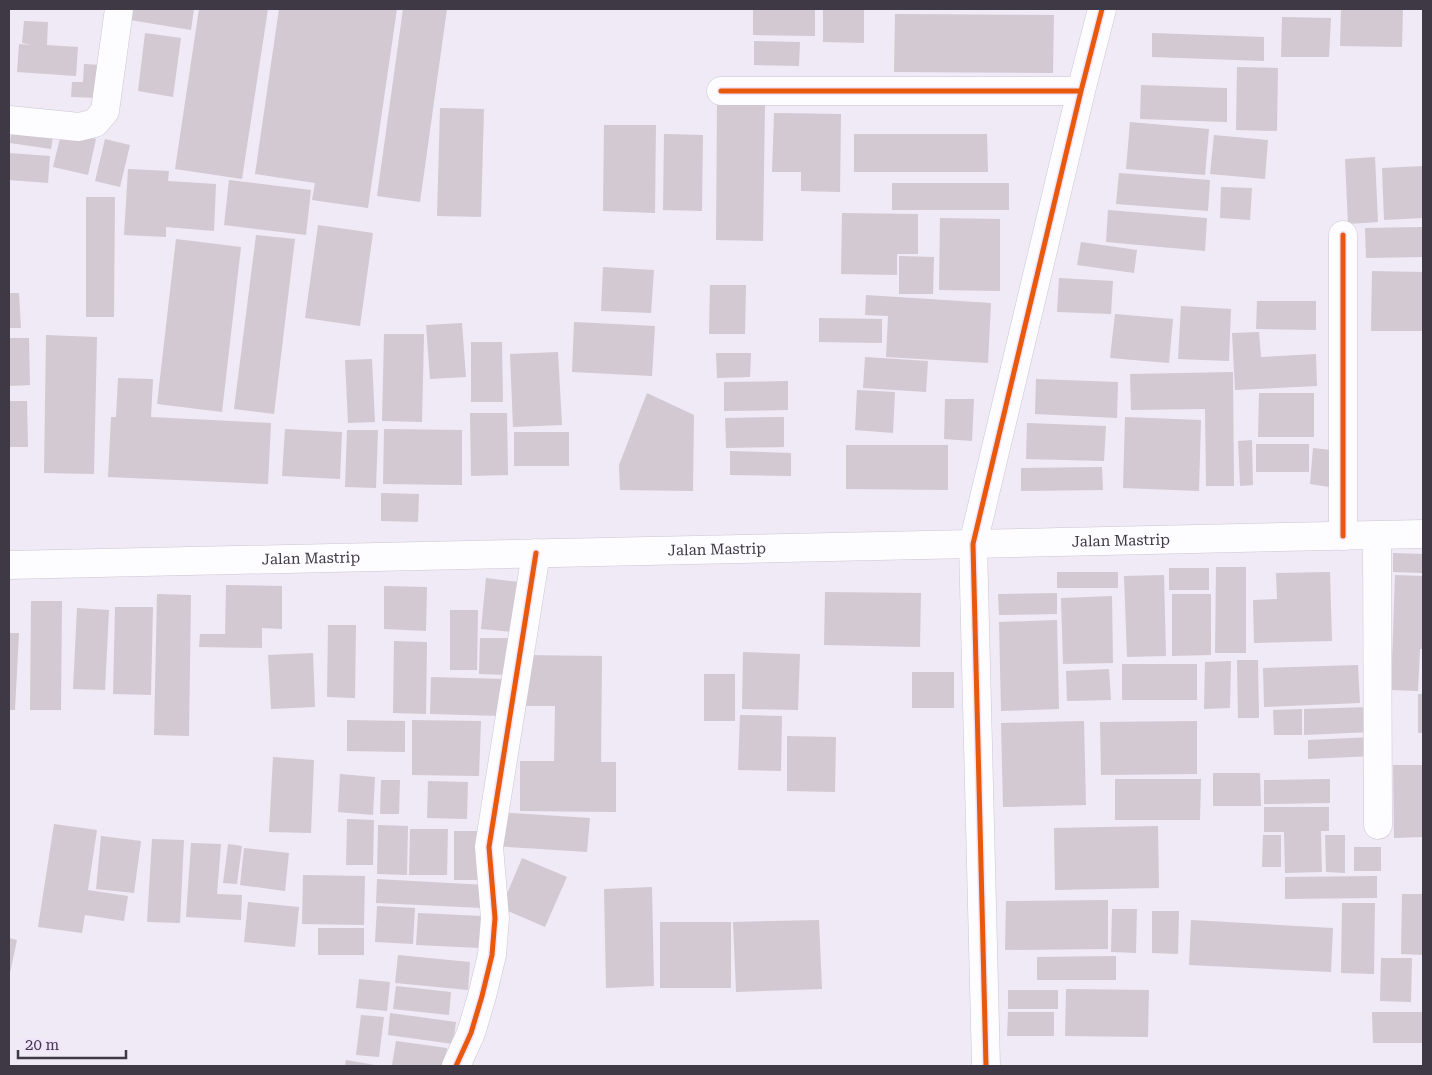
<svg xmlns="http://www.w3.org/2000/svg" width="1432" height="1075" font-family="'Roboto Serif',serif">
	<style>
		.building { fill: #d2c9d2 }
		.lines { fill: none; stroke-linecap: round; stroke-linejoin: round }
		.minor-casing { stroke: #cdc6d2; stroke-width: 29 }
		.tertiary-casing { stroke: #cdc6d2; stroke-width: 29 }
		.secondary-casing { stroke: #cdc6d2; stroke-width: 29 }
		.minor { stroke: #fdfcfe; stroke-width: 28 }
		.tertiary { stroke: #fdfcfe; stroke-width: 28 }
		.secondary { stroke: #fdfcfe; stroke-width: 28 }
		.cycleway-casing { stroke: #f0e3fc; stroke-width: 8 }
		.cycleway { stroke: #e8590c; stroke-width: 5 }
		.labels { text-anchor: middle; stroke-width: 4; stroke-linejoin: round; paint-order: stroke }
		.street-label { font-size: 15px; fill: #3f3945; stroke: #f0e3fc }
	</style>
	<rect width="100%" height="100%" fill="#f0e9f6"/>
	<path class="building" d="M132 9H194L191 30 130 20Z
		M199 9H268L242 179 175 169Z
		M279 9H397L368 208 312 200 315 183 255 174Z
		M403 9H447L420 202 377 196Z
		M753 9H815V36L753 35Z
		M823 9H864V43L823 42Z
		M1341 9H1403L1402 47 1340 46Z
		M895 14 1054 15 1053 73 894 72Z
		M1282 17 1331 18 1329 57H1281Z
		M24 21 48 22 47 45 78 47 76 76 17 72 19 44 32 45 22 43Z
		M145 33 181 38 173 97 138 91Z
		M1152 33 1264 37V61L1152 57Z
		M754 41 800 42 799 66 754 65Z
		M84 64 101 65 99 98 71 97 72 82H83Z
		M1237 67 1278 68 1277 131 1236 130Z
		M1141 85 1227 88V122L1140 119Z
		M717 102 765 103 763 241 716 240Z
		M440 108 484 109 481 217 437 216Z
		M774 113 841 114 840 192 801 191V172H772Z
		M1130 122 1209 129 1205 175 1126 169Z
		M12 124 54 131 51 149 10 143Z
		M604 125H656L655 213 603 211Z
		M62 130 96 139 88 175 53 167Z
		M664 134 703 135 702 211 663 210Z
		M854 134H987L988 172H854Z
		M1214 135 1268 140 1265 179 1210 174Z
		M105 139 130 145 120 187 95 181Z
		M9 153 50 156 48 183 9 180Z
		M1375 157 1378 222 1348 224 1345 159Z
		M1423 166V218L1384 220 1382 168Z
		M128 169 169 171 168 181 216 184 214 231 166 227V237L124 235Z
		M1119 173 1210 180 1208 211 1116 204Z
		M229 180 311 190 306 235 224 225Z
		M892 183H1009V210H892Z
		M1221 187 1252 188 1250 220 1220 218Z
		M86 197H115L114 317H86Z
		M1108 210 1207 218 1205 251 1106 242Z
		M842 213 918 214V254H897V275L841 274Z
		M940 218 1000 219V291L939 290Z
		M318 225 373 233 360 326 305 318Z
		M1423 227V257L1366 258 1365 228Z
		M256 235 295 239 274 414 234 409Z
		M176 239 241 247 222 412 157 404Z
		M1081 242 1137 250 1134 273 1077 265Z
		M899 256 934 257 933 294H899Z
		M603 267 654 270 651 313 601 311Z
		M1372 271 1423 272V331H1371Z
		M1059 278 1113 281 1111 314 1057 312Z
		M710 285H746L745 334H709Z
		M9 293H19L21 328H9Z
		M866 295 991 303 988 363 886 357 888 316 865 315Z
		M1257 301H1316V330L1256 329Z
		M1181 306 1231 309 1229 361 1178 359Z
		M1115 314 1173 319 1169 363 1110 358Z
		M819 318 882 319V343L819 342Z
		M574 322 655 326 652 376 572 372Z
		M462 323 466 377 430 379 426 325Z
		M1259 332 1261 357 1316 354 1317 386 1235 390 1232 333Z
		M384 334H424L422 422 382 421Z
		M46 335 97 337 94 474 44 473Z
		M9 338H29L30 385 9 386Z
		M471 342H502L503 402H471Z
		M558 352 562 425 513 427 510 354Z
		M716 353H751L750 377 717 378Z
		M865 357 928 361 926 392 863 388Z
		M372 359 375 422 348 423 345 360Z
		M1233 372 1234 486H1206L1205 409 1131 410 1130 374Z
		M118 378 153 379 151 417 271 423 268 484 108 477 111 417H116Z
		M1036 379 1118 382 1117 418 1035 414Z
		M788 381V410L724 411V382Z
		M857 390 895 392 893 433 855 430Z
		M647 393 694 415 693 491 620 490 619 465Z
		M1259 393H1314V437H1258Z
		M945 399H974L972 441 944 439Z
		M9 401H27L28 447H9Z
		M470 413H507L508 475 471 476Z
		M784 417V447L726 448 725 418Z
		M1125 417 1201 420 1199 491 1123 488Z
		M1027 423 1106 426 1104 461 1026 459Z
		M285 429 342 432 340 479 282 476Z
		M384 429 462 430V485L383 484Z
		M347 430H378L376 488 345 487Z
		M514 432H569V466H514Z
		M1252 440 1253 485 1240 486 1238 441Z
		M1256 444H1309V472H1256Z
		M846 445H948V490L846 489Z
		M1313 448 1332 450 1329 487 1310 484Z
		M730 451 791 453V476L730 475Z
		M1102 467 1103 490 1021 491V468Z
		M381 493 419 494 418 522 381 521Z
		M1393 553 1423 554V573L1393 572Z
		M1216 567H1246V653H1215Z
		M1169 568H1209V590H1169Z
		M1057 572H1118V588H1057Z
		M1330 572 1332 641 1254 643 1253 600 1277 599 1276 573Z
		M1164 575 1166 656 1127 657 1124 576Z
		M1395 575 1423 576V649H1420L1418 691 1391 690Z
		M486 578 519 582 513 632 481 629Z
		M226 585 282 586V629L262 628V648L199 647 200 634H225Z
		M384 586 427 587 426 631 384 629Z
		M825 592 921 593 920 647 824 645Z
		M1057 593V614L999 615 998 594Z
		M157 594 191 595 189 736 154 735Z
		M1172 594H1211V655L1172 656Z
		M1112 596 1113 663 1063 664 1061 598Z
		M31 601H62L61 710H30Z
		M115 607H153L151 695 113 694Z
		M77 608 109 610 105 690 73 689Z
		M450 610H478L477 670H450Z
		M1057 620 1059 709 1001 711 999 622Z
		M328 625H356L355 698 327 697Z
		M9 633H19L15 710H9Z
		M480 638H509V675L479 674Z
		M394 641 427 642 426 714 393 713Z
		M743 652 800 654 798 710 742 709Z
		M313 653 315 707 271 709 268 655Z
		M525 655 602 656 601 762H616V812L520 811V761H554L555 706H524Z
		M1237 660H1258L1259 718H1238Z
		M1231 661 1230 708 1204 709 1205 662Z
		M1122 664H1197V700H1122Z
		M1358 665 1360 703 1264 707 1263 668Z
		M1109 669 1111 700 1067 701 1066 671Z
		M912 672H954V708H912Z
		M704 674H735V721H704Z
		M431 677 504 679 503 716 430 714Z
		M1418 694H1423V733H1418Z
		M1370 707 1371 732 1304 735V709Z
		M1302 709V735H1274L1273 710Z
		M740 715 782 716 781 771 738 770Z
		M347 720 405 721V752L347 751Z
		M412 720 481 721 479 776 412 775Z
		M1084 721 1086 805 1003 807 1001 723Z
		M1197 721V774L1101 775 1100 722Z
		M787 736 836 737 835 792 787 791Z
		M1374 737V756L1308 759V740Z
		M273 757 314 760 311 833 269 832Z
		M1393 765H1423V837L1394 838Z
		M1213 773H1260L1261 806H1213Z
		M340 774 375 777 373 815 338 812Z
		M1115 779H1201L1200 820H1115Z
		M1330 779V803L1264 804V780Z
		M381 780H400L399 814H380Z
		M428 781 468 782 467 819 427 818Z
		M1264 807H1329V831H1321L1322 872 1285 873 1284 832H1264Z
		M496 812 590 818 587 852 494 846Z
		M347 819 374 820 373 865H346Z
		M54 824 97 830 88 890 128 896 124 921 85 915 82 933 38 927Z
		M378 825 408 826 407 875 377 874Z
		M1158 826 1159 888 1055 890 1054 828Z
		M410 829H448L447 875H409Z
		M454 831H486V880H454Z
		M1263 835H1281V867H1262Z
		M1325 835H1345V873L1326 872Z
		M101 836 141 841 134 893 96 889Z
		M152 839 184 840 180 923 147 922Z
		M191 843 221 844 217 894 242 895 241 920 186 917Z
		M228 844 242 846 237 884 223 883Z
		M1354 847H1381V871H1354Z
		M244 848 289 853 285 891 240 885Z
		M522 858 567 877 545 927 501 908Z
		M303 875 365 876 364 925 302 924Z
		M1377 876V898L1285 899V877Z
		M377 879 485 885 483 908 376 903Z
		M652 887 654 986 606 988 604 889Z
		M1402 894H1423V955L1401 954Z
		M1108 900V949L1005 950 1006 901Z
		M248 902 299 907 295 947 244 942Z
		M1342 903H1375L1374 974 1341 973Z
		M377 906 415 908 413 944 375 942Z
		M1112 909H1137L1136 953 1111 952Z
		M1152 911H1179L1178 954 1152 953Z
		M418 913 482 916 480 948 416 945Z
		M819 920 822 989 736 992 733 922Z
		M1191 920 1333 928 1331 972 1189 965Z
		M660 922H731V988H660Z
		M318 928H364V955H318Z
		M9 938 17 940 10 973H9Z
		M398 955 470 962 468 990 395 983Z
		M1116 956V980H1037V957Z
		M1381 958H1412L1411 1002 1380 1001Z
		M359 979 390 982 387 1011 356 1008Z
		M396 986 451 992 449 1015 393 1009Z
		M1066 989 1149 990 1148 1037 1065 1036Z
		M1008 990H1058V1009H1008Z
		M1008 1012H1054V1036H1007Z
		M1372 1012H1423V1043H1373Z
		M390 1013 456 1022 453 1044 388 1035Z
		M361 1015 384 1017 379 1057 356 1055Z
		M396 1041 447 1048 445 1066 392 1065Z
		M346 1060 375 1065V1066H345Z"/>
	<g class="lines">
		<defs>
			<path id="minor" d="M721 91H1081
				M9 120 79 127 95 123 105 111 119 9
				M1343 235V536
				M1377 536 1378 825
				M973 544 1081 91 1102 9
				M456 1066 471 1033 482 996 492 955 495 918 489 847 536 553"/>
			<path id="tertiary" d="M973 544 986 1066"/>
			<g id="secondary">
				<path id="s1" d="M9 565 1423 534"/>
			</g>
		</defs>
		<use href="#minor" class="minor-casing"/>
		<use href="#tertiary" class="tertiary-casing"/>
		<use href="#secondary" class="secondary-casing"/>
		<use href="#minor" class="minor"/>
		<use href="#tertiary" class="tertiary"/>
		<use href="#secondary" class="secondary"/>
		<defs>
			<path id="cycleway" d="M721 91H1081
				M1343 235V536
				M456 1066 471 1033 482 996 492 955 495 918 489 847 536 553
				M986 1066 973 544 1081 91 1102 9"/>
		</defs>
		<use href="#cycleway" class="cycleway-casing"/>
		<use href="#cycleway" class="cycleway"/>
	</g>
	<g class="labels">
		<g class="street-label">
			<text dy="5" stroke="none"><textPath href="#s1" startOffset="1112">Jalan Mastrip</textPath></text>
			<text dy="5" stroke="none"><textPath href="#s1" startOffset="708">Jalan Mastrip</textPath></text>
			<text dy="5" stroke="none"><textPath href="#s1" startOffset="302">Jalan Mastrip</textPath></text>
		</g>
	</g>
	<rect width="1432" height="1075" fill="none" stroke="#3f3945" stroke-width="20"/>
	<path d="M18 1050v8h108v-8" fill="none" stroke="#3f3945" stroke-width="2.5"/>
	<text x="25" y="1050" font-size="15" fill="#3f3945" stroke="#f0e3fc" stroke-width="4" paint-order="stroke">20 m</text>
</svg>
